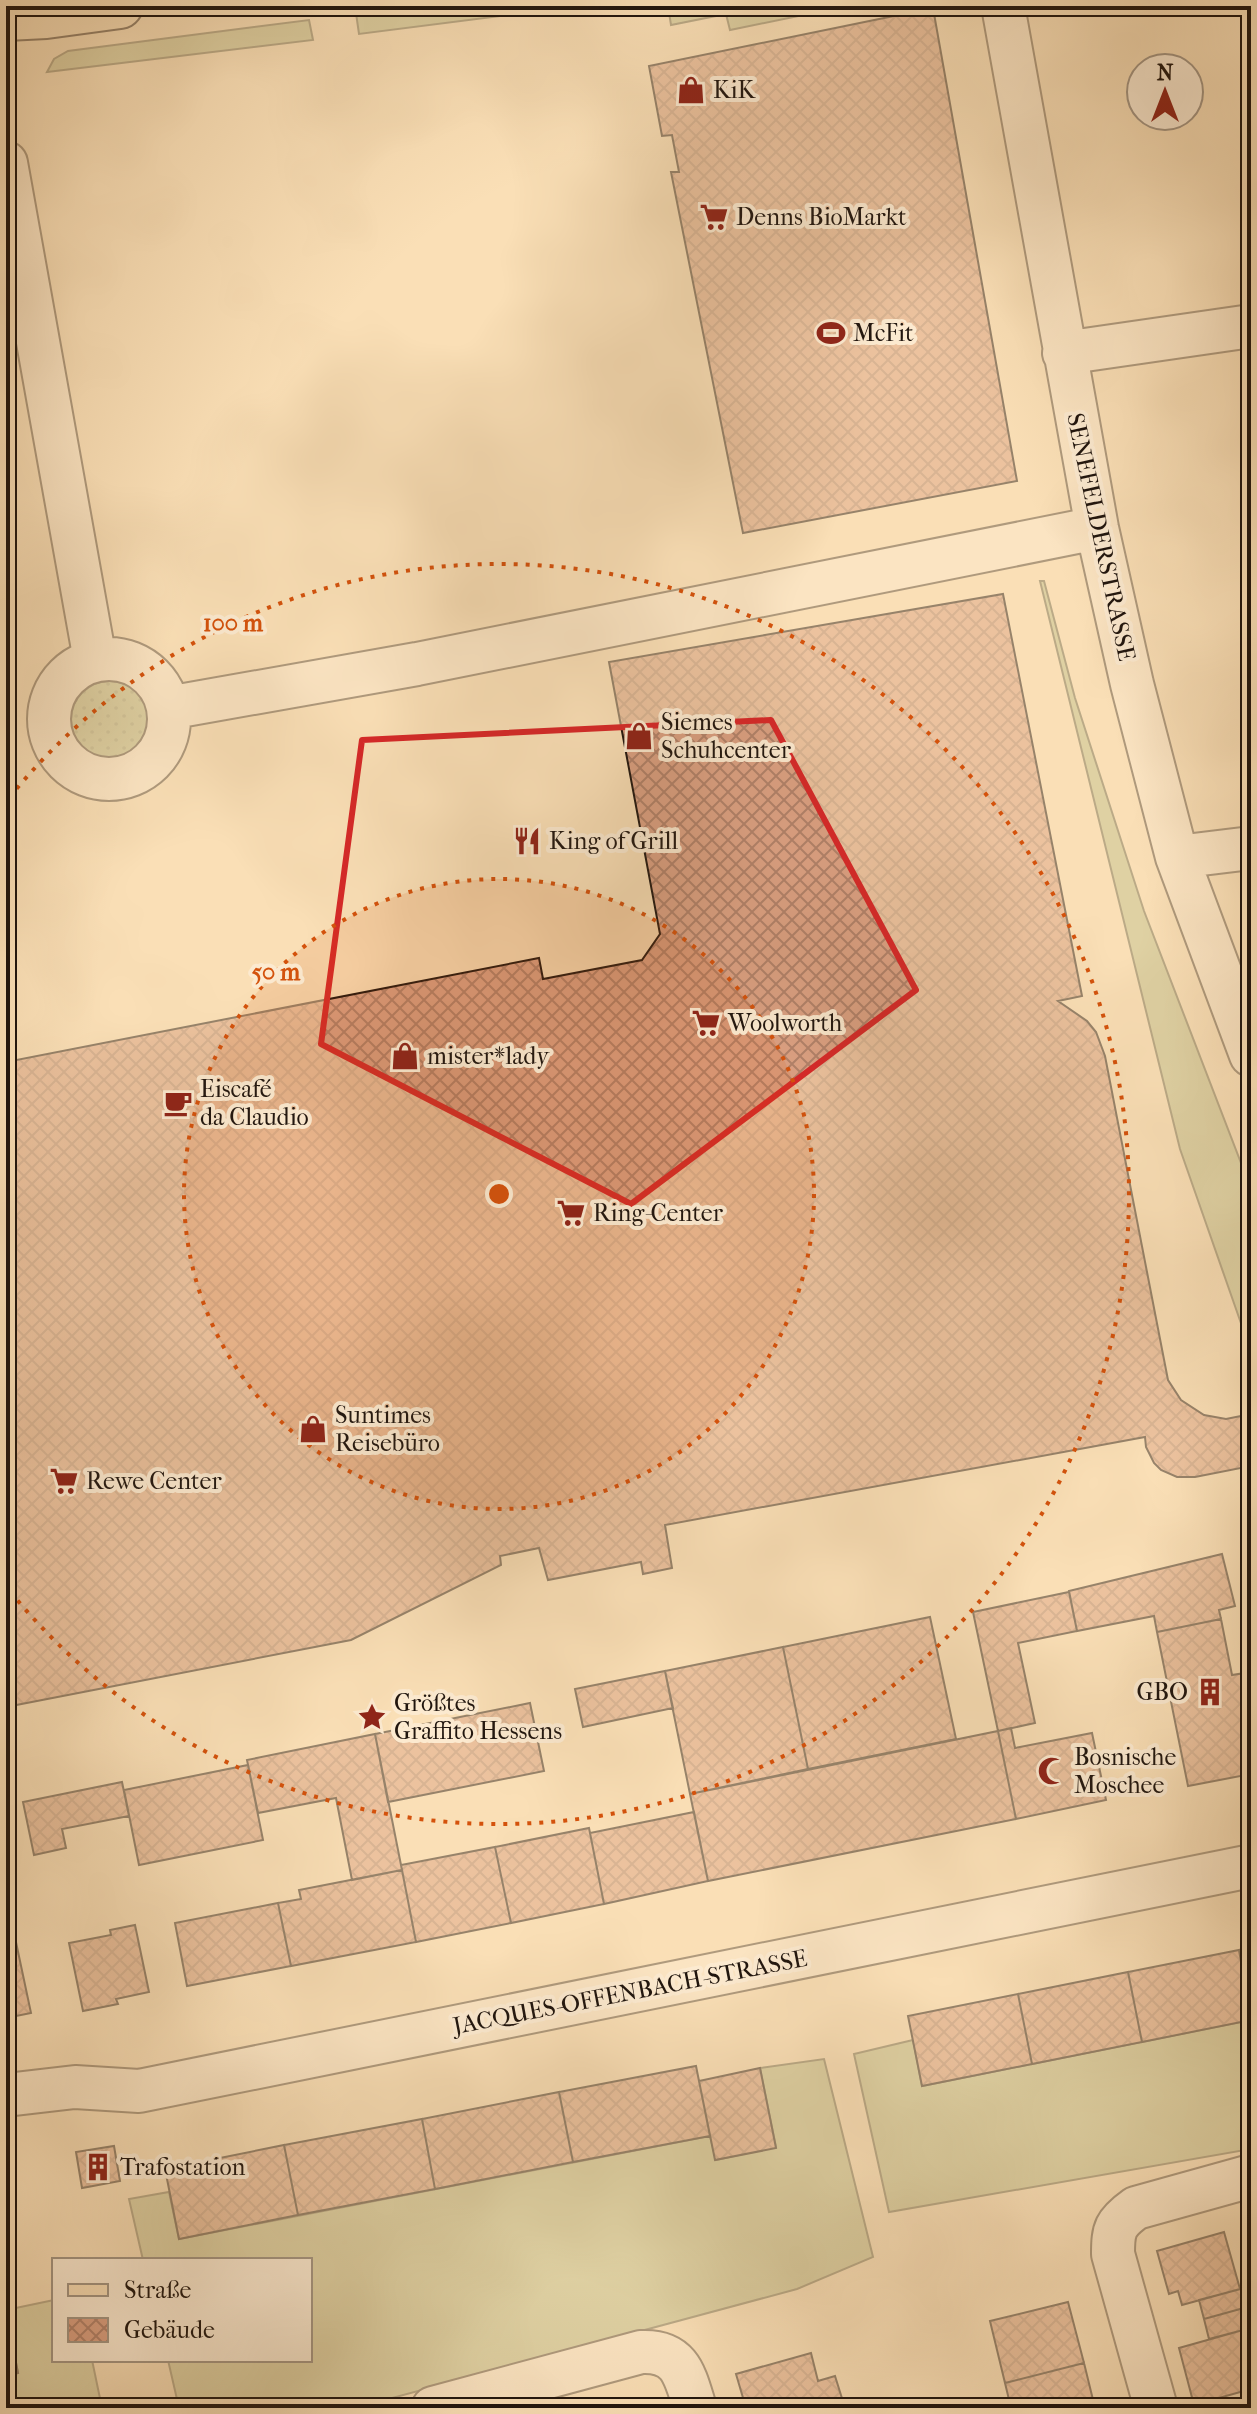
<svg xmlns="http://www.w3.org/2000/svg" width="1257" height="2414" font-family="'IM FELL French Canon',serif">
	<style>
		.grass { fill: url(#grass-dots); stroke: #706c4e; stroke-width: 2 }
		.garden { fill: #bfc28d; stroke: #706c4e; stroke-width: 2 }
		.building { fill: url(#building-cross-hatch); stroke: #20150e; stroke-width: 2 }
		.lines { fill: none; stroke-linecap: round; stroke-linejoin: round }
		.minor-casing { stroke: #564838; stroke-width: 46 }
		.major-casing { stroke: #20150e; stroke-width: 48 }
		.minor { stroke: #fcead0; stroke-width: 42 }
		.major { stroke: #fadfb6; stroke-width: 44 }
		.marked { fill: none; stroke: #d62828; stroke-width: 6; stroke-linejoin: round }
		.ring { fill: none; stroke: #d4520c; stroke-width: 4; stroke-dasharray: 4 8 }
		.labels { text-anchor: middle; stroke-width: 8; stroke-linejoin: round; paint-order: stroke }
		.poi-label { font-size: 24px; fill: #20150e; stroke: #fcead0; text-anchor: start }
		.street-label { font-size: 24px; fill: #20150e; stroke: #fcead0 }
		.centre { fill: #d4520c; stroke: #fcead0; stroke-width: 4 }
		.ring-label { font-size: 24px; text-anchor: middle; font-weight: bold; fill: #d4520c; stroke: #fcead0; stroke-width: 8; stroke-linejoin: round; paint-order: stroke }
	</style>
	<defs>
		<pattern id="grass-dots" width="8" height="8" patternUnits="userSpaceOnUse" patternTransform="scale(2)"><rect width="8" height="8" fill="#bfc28d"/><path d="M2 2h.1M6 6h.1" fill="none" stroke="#a4a678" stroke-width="1.8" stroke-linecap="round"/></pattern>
		<pattern id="building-cross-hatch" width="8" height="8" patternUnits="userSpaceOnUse" patternTransform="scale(2)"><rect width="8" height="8" fill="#dba082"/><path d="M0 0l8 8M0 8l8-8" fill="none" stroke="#b18169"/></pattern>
	</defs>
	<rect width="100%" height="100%" fill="#fadfb6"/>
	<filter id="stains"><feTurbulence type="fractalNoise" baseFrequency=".0025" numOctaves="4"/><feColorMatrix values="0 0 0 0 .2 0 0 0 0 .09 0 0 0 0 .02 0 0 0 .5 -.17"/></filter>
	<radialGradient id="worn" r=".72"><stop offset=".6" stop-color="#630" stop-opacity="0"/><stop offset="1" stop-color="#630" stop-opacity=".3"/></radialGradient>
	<path class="grass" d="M71 720a39 39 0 1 1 78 0a39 39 0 1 1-78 0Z"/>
	<path class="garden" d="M415 6H578L359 34 356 13Z
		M668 6H847L730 30 726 14 671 25Z
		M309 20 313 40 47 72 54 59 68 51Z
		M1040 581H1044L1075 698 1144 911 1251 1189V1335L1243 1329 1180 1149Z
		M1251 2020V2149L889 2212 854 2054 913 2040 922 2086Z
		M824 2059 873 2257 797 2289 355 2408H179L168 2360H310V2260H143L129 2199 169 2192 179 2239 710 2136 716 2160 776 2147 760 2068Z
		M54 2300V2360H92L102 2408H6V2376L18 2373 6 2310Z"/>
	<path class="building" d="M933 8 1017 481 743 533 671 172H679L672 135 662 136 649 66Z
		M1003 594 1082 996 1058 1001 1087 1021 1096 1032 1105 1056 1168 1380 1181 1400 1204 1415 1226 1419 1251 1414V1466L1195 1477H1177L1161 1470 1154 1463 1146 1447 1145 1437 665 1525 672 1568 643 1574 641 1562 548 1580 539 1548 500 1556 501 1565 351 1640 6 1707V1062L539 958 543 979 642 960 660 934 609 662Z
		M1222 1554 1235 1606 1219 1610 1221 1619 1157 1632 1154 1616 1077 1631 1069 1591Z
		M1069 1592 1077 1631 1018 1643 1035 1723 998 1731 973 1612Z
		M930 1617 956 1739 808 1769 783 1647Z
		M1221 1619 1232 1675 1251 1672V1709L1242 1711 1251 1756V1774L1188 1786 1157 1632Z
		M783 1647 808 1769 690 1794 665 1671Z
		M665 1671 673 1708 583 1727 575 1689Z
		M530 1703 544 1771 388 1802 375 1734Z
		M1011 1728 1015 1748 1092 1733 1106 1800 1016 1819 998 1731Z
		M998 1731 1016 1819 708 1881 690 1794Z
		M375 1734 402 1870 352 1880 336 1798 258 1813 247 1760Z
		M248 1765 263 1840 139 1865 124 1790Z
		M122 1782 129 1816 62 1829 66 1848 34 1855 23 1802Z
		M694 1812 708 1881 604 1904 590 1833Z
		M589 1828 604 1904 511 1923 495 1847Z
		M495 1847 511 1923 416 1942 401 1865Z
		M402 1870 416 1942 291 1966 278 1903 301 1899 299 1890Z
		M278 1903 291 1966 187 1986 175 1923Z
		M135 1925 149 1992 116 1999 118 2004 83 2011 69 1943 111 1935 110 1930Z
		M13 1928 31 2013 6 2018V1929Z
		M1251 1948V2009L1239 1950Z
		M1239 1950 1251 2020 1142 2042 1128 1972Z
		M1128 1972 1142 2042 1032 2064 1018 1994Z
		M1018 1994 1032 2064 922 2086 908 2016Z
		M696 2066 710 2136 573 2162 559 2092Z
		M760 2068 776 2148 715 2160 699 2081Z
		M559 2092 573 2162 435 2189 422 2119Z
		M422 2119 435 2189 298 2215 284 2145Z
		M284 2145 298 2215 179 2239 165 2169Z
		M114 2146 120 2181 82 2188 76 2152Z
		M1224 2232 1240 2289 1182 2305 1178 2291 1169 2294 1157 2251Z
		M1248 2287 1251 2306 1204 2319 1199 2300Z
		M1068 2302 1084 2363 1005 2383 990 2321Z
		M1251 2306V2328L1209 2339 1204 2319Z
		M6 2311 18 2373 6 2376Z
		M1250 2328 1251 2389 1194 2405 1179 2348Z
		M811 2353 818 2381 835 2376 845 2408H746L736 2374Z
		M1084 2363 1095 2408H1011L1005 2383Z"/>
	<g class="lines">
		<defs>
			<path id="minor" d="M1003 6 1097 528 1132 684 1177 857 1251 1055
				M6 163 95 660
				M1064 353 1251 326
				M49 719a60 60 0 1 1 120 0a60 60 0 1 1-120 0Z
				M168 708 417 664 1097 528
				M1177 857 1251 848
				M6 2095 75 2087 139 2091 1251 1866
				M433 2408 641 2352C681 2350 685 2376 695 2408
				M1156 2408 1113 2254C1113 2229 1115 2223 1136 2208L1251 2176"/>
			<path id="major" d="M6 18 46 16 120 6"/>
		</defs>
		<use href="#minor" class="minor-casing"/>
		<use href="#major" class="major-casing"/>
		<use href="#minor" class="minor"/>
		<use href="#major" class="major"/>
	</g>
	<path d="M0 0H1257V2414H0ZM771 720 916 990 631 1204 321 1044 362 740Z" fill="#fadfb6" fill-opacity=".55" fill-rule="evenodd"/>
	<path class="marked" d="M771 720 916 990 631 1204 321 1044 362 740Z"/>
	<circle cx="499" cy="1194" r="315" fill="#d4520c" fill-opacity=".12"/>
	<g class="ring">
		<circle cx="499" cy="1194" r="315"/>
		<path d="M9 798A630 630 0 1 1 9 1590"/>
	</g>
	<defs>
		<symbol id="shop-bare" viewBox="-9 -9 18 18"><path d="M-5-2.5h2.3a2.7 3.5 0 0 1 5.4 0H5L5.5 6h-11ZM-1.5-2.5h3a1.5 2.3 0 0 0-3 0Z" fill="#8f2418" stroke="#fcead0" stroke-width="2.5" paint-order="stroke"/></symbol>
		<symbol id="supermarket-bare" viewBox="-9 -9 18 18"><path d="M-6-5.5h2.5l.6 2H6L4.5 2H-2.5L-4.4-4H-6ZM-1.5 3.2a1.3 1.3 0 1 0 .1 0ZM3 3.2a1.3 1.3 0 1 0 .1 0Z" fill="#8f2418" stroke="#fcead0" stroke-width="2.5" paint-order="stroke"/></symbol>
		<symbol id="stadium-bare" viewBox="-9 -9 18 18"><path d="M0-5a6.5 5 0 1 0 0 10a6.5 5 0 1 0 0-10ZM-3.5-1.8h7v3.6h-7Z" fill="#8f2418" stroke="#fcead0" stroke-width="2.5" paint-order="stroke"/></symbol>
		<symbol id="restaurant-bare" viewBox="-9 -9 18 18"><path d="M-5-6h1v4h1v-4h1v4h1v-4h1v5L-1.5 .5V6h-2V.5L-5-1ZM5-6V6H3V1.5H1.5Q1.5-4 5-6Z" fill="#8f2418" stroke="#fcead0" stroke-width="2.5" paint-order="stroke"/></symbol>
		<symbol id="cafe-bare" viewBox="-9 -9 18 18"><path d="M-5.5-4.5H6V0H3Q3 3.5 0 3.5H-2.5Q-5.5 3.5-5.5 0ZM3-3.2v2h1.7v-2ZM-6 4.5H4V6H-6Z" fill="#8f2418" stroke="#fcead0" stroke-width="2.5" paint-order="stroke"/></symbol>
		<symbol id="building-bare" viewBox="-9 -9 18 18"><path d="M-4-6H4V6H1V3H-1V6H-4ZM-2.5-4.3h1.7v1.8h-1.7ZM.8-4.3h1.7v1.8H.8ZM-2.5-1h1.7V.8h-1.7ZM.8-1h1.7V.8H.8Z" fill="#8f2418" stroke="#fcead0" stroke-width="2.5" paint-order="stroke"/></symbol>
		<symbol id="sight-bare" viewBox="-9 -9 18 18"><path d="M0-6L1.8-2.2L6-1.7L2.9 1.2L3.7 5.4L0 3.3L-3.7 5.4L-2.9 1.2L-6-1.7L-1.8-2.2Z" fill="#8f2418" stroke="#fcead0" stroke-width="2.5" paint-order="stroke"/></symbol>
		<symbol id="mosque-bare" viewBox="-9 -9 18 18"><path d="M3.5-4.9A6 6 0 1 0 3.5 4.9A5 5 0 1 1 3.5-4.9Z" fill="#8f2418" stroke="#fcead0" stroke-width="2.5" paint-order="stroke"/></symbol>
	</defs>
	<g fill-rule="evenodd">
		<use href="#shop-bare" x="671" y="70" width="40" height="40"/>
		<use href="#supermarket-bare" x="694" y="197" width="40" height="40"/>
		<use href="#stadium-bare" x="811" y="313" width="40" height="40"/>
		<use href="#shop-bare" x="619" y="716" width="40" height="40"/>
		<use href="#restaurant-bare" x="507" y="821" width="40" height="40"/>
		<use href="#supermarket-bare" x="686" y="1003" width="40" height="40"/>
		<use href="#shop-bare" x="385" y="1036" width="40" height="40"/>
		<use href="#cafe-bare" x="158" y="1083" width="40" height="40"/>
		<use href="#supermarket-bare" x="551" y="1193" width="40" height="40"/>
		<use href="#shop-bare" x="293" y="1409" width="40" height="40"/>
		<use href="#supermarket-bare" x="44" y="1461" width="40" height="40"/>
		<use href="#building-bare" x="1190" y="1672" width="40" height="40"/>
		<use href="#sight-bare" x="352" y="1697" width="40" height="40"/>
		<use href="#mosque-bare" x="1032" y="1751" width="40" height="40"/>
		<use href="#building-bare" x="78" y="2147" width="40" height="40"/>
	</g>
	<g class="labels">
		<g class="poi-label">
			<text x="713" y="98">KiK</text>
			<text x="736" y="225">Denns BioMarkt</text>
			<text x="853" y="341">McFit</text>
			<text x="661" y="730">Siemes<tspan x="661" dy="28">Schuhcenter</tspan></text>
			<text x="549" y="849">King of Grill</text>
			<text x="728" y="1031">Woolworth</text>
			<text x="427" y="1064">mister*lady</text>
			<text x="200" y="1097">Eiscafé<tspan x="200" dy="28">da Claudio</tspan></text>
			<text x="593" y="1221">Ring-Center</text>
			<text x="335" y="1423">Suntimes<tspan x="335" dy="28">Reisebüro</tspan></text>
			<text x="86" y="1489">Rewe Center</text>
			<text x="1188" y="1700" text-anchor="end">GBO</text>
			<text x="394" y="1711">Größtes<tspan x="394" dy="28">Graffito Hessens</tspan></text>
			<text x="1074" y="1765">Bosnische<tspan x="1074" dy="28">Moschee</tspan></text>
			<text x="120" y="2175">Trafostation</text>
		</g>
		<g class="street-label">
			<text transform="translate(1101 537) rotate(78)" y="8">SENEFELDERSTRASSE</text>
			<text transform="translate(630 1992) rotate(-11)" y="8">JACQUES-OFFENBACH-STRASSE</text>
		</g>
	</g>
	<circle cx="499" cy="1194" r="12" class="centre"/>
	<g class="ring-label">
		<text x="233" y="631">100 m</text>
		<text x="276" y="980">50 m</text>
	</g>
	<rect width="1257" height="2414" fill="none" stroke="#fadfb6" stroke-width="32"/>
	<rect x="8" y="8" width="1241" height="2398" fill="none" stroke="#20150e" stroke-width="4"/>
	<rect x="16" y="16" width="1225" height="2382" fill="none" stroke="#20150e" stroke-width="2"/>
	<rect x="52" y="2258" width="260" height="104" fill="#fcead0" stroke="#a49582" stroke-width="2"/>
	<rect x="68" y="2284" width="40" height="12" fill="#fadfb6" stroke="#a49582" stroke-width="2"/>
	<text x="124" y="2298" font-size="24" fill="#20150e">Straße</text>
	<rect x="68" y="2318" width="40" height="24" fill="url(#building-cross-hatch)" stroke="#a49582" stroke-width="2"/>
	<text x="124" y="2338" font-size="24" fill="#20150e">Gebäude</text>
	<g transform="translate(1165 92)"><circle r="38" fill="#fcead0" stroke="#a49582" stroke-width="2"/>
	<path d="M0-6L14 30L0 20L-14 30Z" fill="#8f2418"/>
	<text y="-12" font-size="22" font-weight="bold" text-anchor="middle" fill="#20150e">N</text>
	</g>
	<rect width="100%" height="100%" filter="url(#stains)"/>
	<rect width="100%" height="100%" fill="url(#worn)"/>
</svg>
